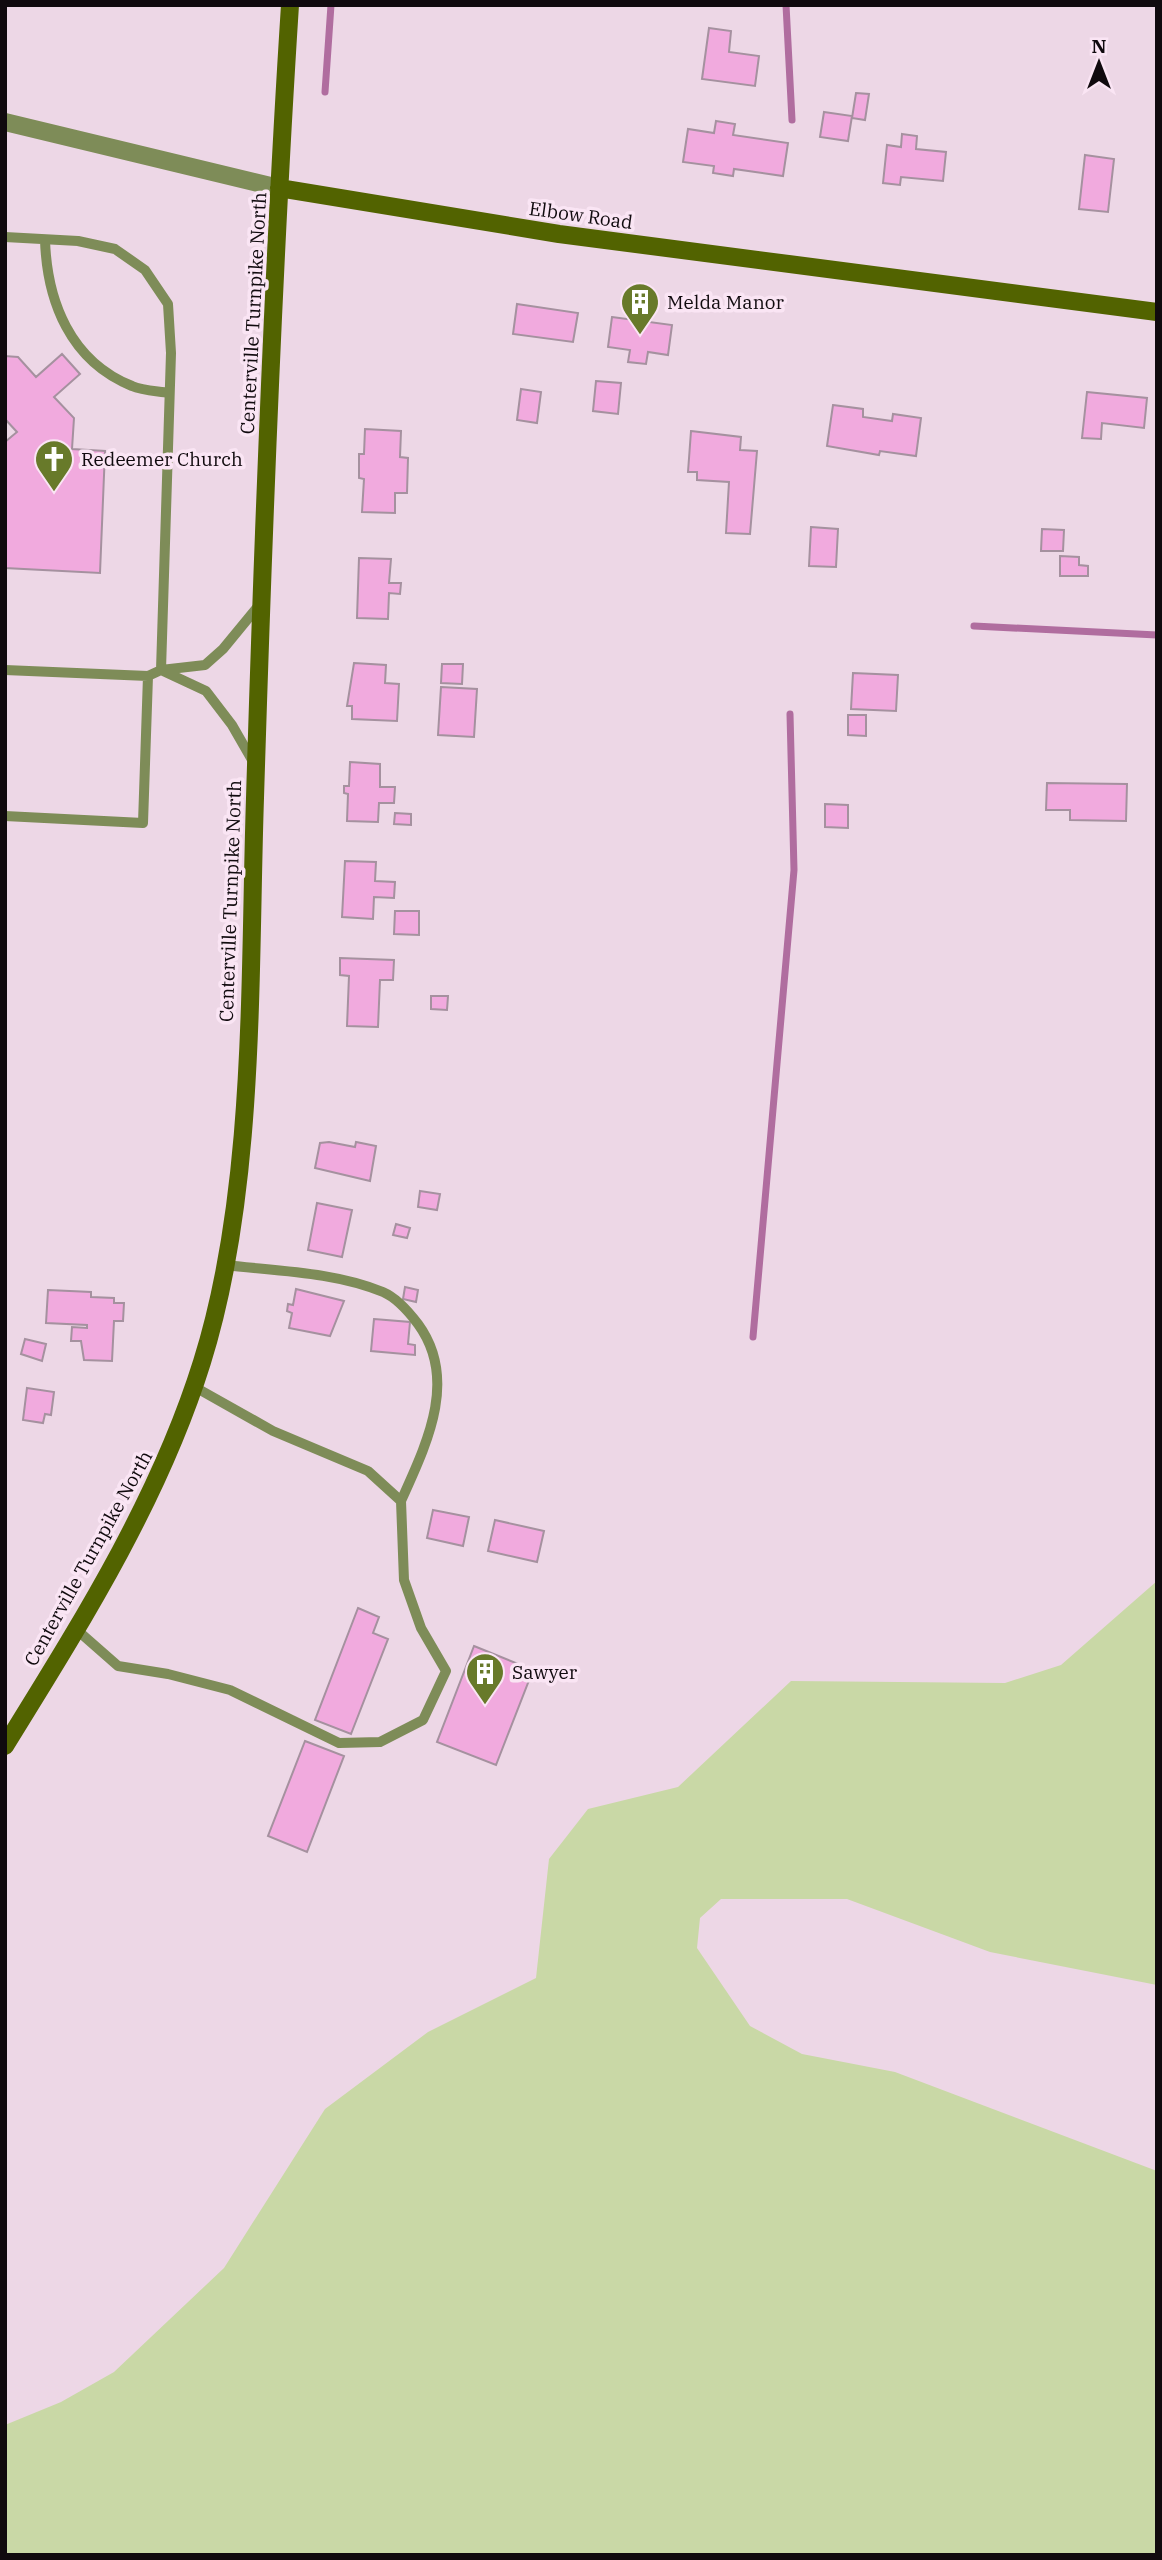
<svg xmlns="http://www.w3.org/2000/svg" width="1162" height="2560" font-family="'IBM Plex Serif',serif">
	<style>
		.green { fill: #c9d8a6 }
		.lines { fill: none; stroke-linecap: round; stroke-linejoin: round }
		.stream { stroke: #b06d9f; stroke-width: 7 }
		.building { fill: #f1aade; stroke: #a5919f; stroke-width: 2 }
		.service { stroke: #7e8c58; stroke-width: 10 }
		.tertiary { stroke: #7e8c58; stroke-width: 18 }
		.secondary { stroke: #526300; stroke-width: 18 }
		.labels { text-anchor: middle; stroke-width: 7; stroke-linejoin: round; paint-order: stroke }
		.street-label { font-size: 19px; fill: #100a0e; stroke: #fae5f4 }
		.poi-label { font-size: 19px; fill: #100a0e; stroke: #fae5f4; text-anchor: start }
	</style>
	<rect width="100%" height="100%" fill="#edd7e6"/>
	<path class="green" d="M1157 1581V1985L990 1952 847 1899H721L700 1918 697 1948 750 2026 802 2054 895 2072 1157 2171V2555H5V2425L61 2402 114 2372 224 2268 325 2109 428 2032 536 1978 549 1859 588 1809 678 1787 791 1681 1005 1683 1061 1665Z"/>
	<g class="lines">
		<path class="stream" d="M786 5 792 120
			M325 92 331 5
			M974 626 1157 635
			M753 1337 794 870 790 714"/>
	</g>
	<path class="building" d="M709 28 731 31 729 52 759 56 755 86 702 79Z
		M856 93 869 94 865 120 852 118Z
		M824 112 852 116 848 141 820 137Z
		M716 121 735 124 733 135 788 143 783 176 734 169 733 176 713 173 714 166 683 162 688 129 714 133Z
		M902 134 917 136 916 149 946 152 943 181 901 177 900 185 883 183 887 145 901 147Z
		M1085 155 1114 159 1108 212 1079 209Z
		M517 304 578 313 573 342 513 334Z
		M612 317 672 325 668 355 648 352 646 364 628 362 630 350 608 347Z
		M62 354 80 374 54 397 74 418 72 449 105 451 100 573 5 568V442L17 432 5 419V356L18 357 36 377Z
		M596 381 621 383 618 414 593 411Z
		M521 389 541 392 537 423 517 420Z
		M1087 392 1147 398 1144 428 1102 423 1101 439 1082 438Z
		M833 405 863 409V417L892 421 893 414 921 418 916 456 880 451 879 455 827 446Z
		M365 429 401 431 400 457 408 458 407 493H395V513L362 512 364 479 359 478V454H364Z
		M691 431 741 437 740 450 757 451 750 534 726 533 729 482 697 480V472H688Z
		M811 527 838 529 836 567 809 566Z
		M1042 529 1064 530 1063 551H1041Z
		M1060 556 1079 557V565L1088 566V576H1060Z
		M359 558 391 559 389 583H401L400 594 389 593 388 619 357 618Z
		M354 663 386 665 385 683 399 684 397 721 352 719V706H347Z
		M442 664H463L462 684 441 683Z
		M853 673 898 675 896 711 851 709Z
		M441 687 477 689 474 737 438 735Z
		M848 715H866V736L848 735Z
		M350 762 380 764V787H395L394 803H379L378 822 347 821 348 794 344 793V786H349Z
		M1047 783 1127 784 1126 821 1070 820V810H1046Z
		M825 804 848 805V828L825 827Z
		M395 813 411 814V825L394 824Z
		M345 861 376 862 375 881 395 882 394 898 374 897 373 919 342 917Z
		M395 911H419V935L394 934Z
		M340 958 394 960 393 980H380L378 1027 347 1026 349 976 340 975Z
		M431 996H448L447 1010 431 1009Z
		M329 1142 355 1147 356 1142 376 1146 370 1181 315 1168 320 1143Z
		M420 1191 440 1194 437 1210 418 1207Z
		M317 1203 352 1210 342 1257 308 1250Z
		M396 1224 410 1228 407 1238 393 1235Z
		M405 1287 418 1290 416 1302 403 1299Z
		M296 1289 344 1301 330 1336 289 1328 292 1313 287 1311 288 1304 293 1305Z
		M48 1290 91 1292V1297L114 1298V1303H124L123 1321H114L112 1361 84 1360 81 1341H71L72 1327 87 1328V1325L46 1323Z
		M374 1319 410 1322 408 1344 415 1345V1355L371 1351Z
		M25 1339 46 1344 42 1361 21 1354Z
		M27 1388 54 1392 51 1415 45 1414 43 1423 23 1420Z
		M433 1510 469 1517 463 1546 427 1538Z
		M495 1520 544 1531 537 1562 488 1551Z
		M358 1608 379 1617 373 1633 388 1639 351 1734 315 1720Z
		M474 1646 533 1670 496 1765 437 1742Z
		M305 1741 344 1756 307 1852 268 1836Z"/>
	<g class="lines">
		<path class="service" d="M5 237 78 241 115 249 145 270 168 304 171 353 161 670 148 676
			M45 240C47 301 70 361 132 386 143 391 158 391 169 393
			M5 670 148 676 143 823 5 816
			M255 765 232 725 206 691 161 670 205 665 223 649 260 604
			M225 1265C277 1271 335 1272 383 1292 397 1298 409 1312 418 1324 459 1380 426 1445 401 1501
			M77 1630 118 1666 168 1674 230 1690 339 1743 380 1742 423 1720 446 1671 421 1628 404 1580 401 1501 368 1471 273 1431 193 1386"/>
		<path class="tertiary" d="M5 122 279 188"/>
		<path class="secondary" d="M279 188 559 234 1157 312
			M5 1746C81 1623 159 1500 202 1362 256 1190 249 977 255 798 263 534 273 269 290 5"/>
	</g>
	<defs>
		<symbol id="building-pin" viewBox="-11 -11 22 30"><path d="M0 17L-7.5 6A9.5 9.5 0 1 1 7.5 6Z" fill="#687a2a" stroke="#fae5f4"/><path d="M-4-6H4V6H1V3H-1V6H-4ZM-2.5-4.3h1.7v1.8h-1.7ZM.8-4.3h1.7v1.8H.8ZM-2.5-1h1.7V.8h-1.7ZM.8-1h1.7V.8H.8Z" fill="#fff"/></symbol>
		<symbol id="church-pin" viewBox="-11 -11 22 30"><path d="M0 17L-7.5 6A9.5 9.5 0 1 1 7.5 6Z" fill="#687a2a" stroke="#fae5f4"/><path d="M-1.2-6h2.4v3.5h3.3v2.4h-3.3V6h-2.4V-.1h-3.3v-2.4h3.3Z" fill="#fff"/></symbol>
	</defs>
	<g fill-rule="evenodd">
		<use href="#building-pin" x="618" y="280" width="44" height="60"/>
		<use href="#church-pin" x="32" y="437" width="44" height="60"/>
		<use href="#building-pin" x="463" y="1650" width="44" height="60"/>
	</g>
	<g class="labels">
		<g class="street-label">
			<text transform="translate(581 215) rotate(8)" y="7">Elbow Road</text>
			<text transform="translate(253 313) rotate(-87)" y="7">Centerville Turnpike North</text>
			<text transform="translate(230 901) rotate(-88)" y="7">Centerville Turnpike North</text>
			<text transform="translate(88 1558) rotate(-61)" y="7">Centerville Turnpike North</text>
		</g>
		<g class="poi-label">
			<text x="667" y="309">Melda Manor</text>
			<text x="81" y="466">Redeemer Church</text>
			<text x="512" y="1679">Sawyer</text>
		</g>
	</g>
	<rect width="1162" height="2560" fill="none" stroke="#100a0e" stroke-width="14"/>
	<g transform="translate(1099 63)" stroke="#fae5f4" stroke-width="5" paint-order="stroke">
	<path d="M0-5L12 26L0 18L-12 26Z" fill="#100a0e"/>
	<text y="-10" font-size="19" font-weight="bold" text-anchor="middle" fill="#100a0e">N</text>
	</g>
</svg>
